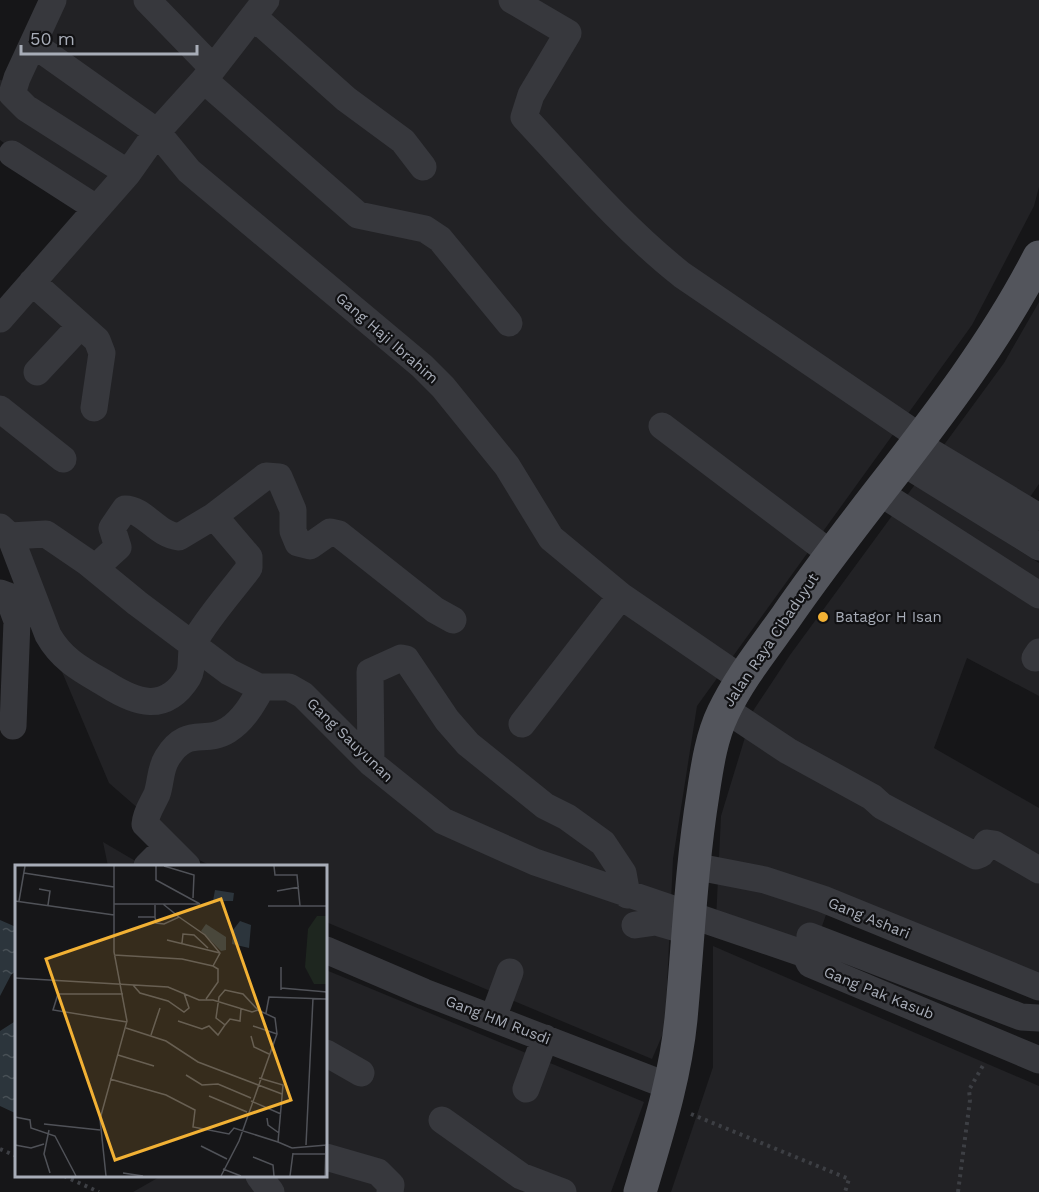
<svg xmlns="http://www.w3.org/2000/svg" width="1039" height="1192" font-family="'Work Sans',sans-serif">
	<style>
		.built { fill: #222225 }
		.water { fill: url(#water-ripples) }
		.lines { fill: none; stroke-linecap: round; stroke-linejoin: round }
		.path { stroke: #3d3f44; stroke-width: 4; stroke-dasharray: 3 4.5; stroke-linecap: butt }
		.minor { stroke: #37383d; stroke-width: 27 }
		.major { stroke: #53555c; stroke-width: 33 }
		.poi-dot { fill: #f2b134; stroke: #111113; stroke-width: 2 }
		.labels { text-anchor: middle; stroke-width: 4.5; stroke-linejoin: round; paint-order: stroke }
		.street-label { font-size: 15px; fill: #a8adb8; stroke: #111113 }
		.poi-label { font-size: 15px; fill: #a8adb8; stroke: #111113; text-anchor: start }
		.inset-road { fill: none; stroke: #505258; stroke-width: 1.5 }
		.view { fill: #f2b134; fill-opacity: 0.15; stroke: #f2b134; stroke-width: 3 }
		.inset-edge { fill: none; stroke: #a8adb8; stroke-width: 3 }
	</style>
	<defs>
		<pattern id="water-ripples" width="26" height="14" patternUnits="userSpaceOnUse" patternTransform="scale(1.5)"><rect width="26" height="14" fill="#2c353c"/><path d="M2 4q2-2 4 0t4 0M15 11q2-2 4 0t4 0" fill="none" stroke="#485056"/></pattern>
	</defs>
	<rect width="100%" height="100%" fill="#161618"/>
	<path class="built" d="M56 0H1039V187L1034 206 972 325 697 706 673 859 665 1029 652 1059 326 922V866H211L195 858 109 783 0 525V320L93 211 0 140V80L19 82Z
		M1039 302V484L1001 539 1039 563V696L967 658 934 748 1039 808V994L828 909 814 949 716 920 721 816 753 711 790 655 1004 363Z
		M103 842 144 866H108Z
		M713 946 1039 1086V1192H671L713 1067Z
		M326 970 644 1102 611 1192H133L161 1176H326Z"/>
	<path class="water" d="M0 920 16 927V970L11 975 0 996Z
		M14 1022 16 1024 15 1113 0 1106V1031Z"/>
	<g class="lines">
		<path class="path" d="M691 1114 849 1179 845 1192
			M0 1149 16 1156
			M64 1176 99 1192
			M958 1192 970 1100 969 1090 985 1062"/>
		<path class="minor" d="M53 0 17 78 12 94 26 108 128 173
			M147 0 212 67
			M512 0 568 33 531 95 524 117C575 172 624 229 682 275L920 437
			M254 17 346 99 403 141 423 167
			M33 44 157 132 189 171 422 366 443 387 507 466 551 538 621 596 742 679
			M204 80 358 215 425 229 440 239 509 323
			M12 154 96 208
			M32 282 97 340 102 353 94 408
			M0 319 128 173 157 132 204 80 266 0
			M37 372 80 326
			M0 409 63 459
			M662 426 830 553
			M916 443 1039 517
			M902 462 1039 547
			M879 492 1039 595
			M0 527 10 536 46 534 87 562 137 603 229 672 259 687H289L303 695 371 763 443 821 535 862 805 954 810 964 1039 1060
			M10 536 48 635C62 660 82 670 106 684 136 703 165 714 188 677 194 667 189 652 194 642 209 616 231 592 249 568V557L214 516 266 476 279 477 293 510V531L298 543 310 546 330 532 339 534 435 610 453 620
			M95 568 118 547 112 528 125 509C144 509 157 535 179 537L214 516
			M0 593 8 596 17 621 13 726
			M1035 658 1039 652
			M725 709 788 751 872 797 882 806 976 856 981 854 987 843 994 844 1039 870
			M522 724 621 596
			M371 763 370 672 401 658 406 659 447 720 468 744 545 806 567 817 603 843 623 873 627 895
			M147 866 166 847
			M187 866 145 824C146 812 152 805 157 794 161 782 160 769 167 758 187 725 204 745 228 730 244 720 253 703 262 687
			M693 866 765 880 823 899 1039 987
			M635 925 656 922 687 931
			M810 936 1021 1017 1039 1018
			M326 950 424 992 671 1087
			M493 1018 510 972
			M326 1053 361 1073
			M526 1089 545 1038
			M442 1120 521 1176 563 1192
			M326 1157 378 1172 391 1185 390 1192
			M259 1176 271 1192"/>
		<path class="major" d="M640 1192C657 1134 675 1079 681 1019 688 944 691 869 703 794 707 768 711 738 723 713 739 679 764 648 786 617 869 496 972 388 1039 257"/>
	</g>
	<circle class="poi-dot" cx="823" cy="617" r="6"/>
	<g class="labels">
		<g class="street-label">
			<text transform="translate(387 338) rotate(41)" y="5">Gang Haji Ibrahim</text>
			<text transform="translate(771 640) rotate(-56)" y="5">Jalan Raya Cibaduyut</text>
			<text transform="translate(350 740) rotate(44)" y="5">Gang Sauyunan</text>
			<text transform="translate(869 918) rotate(22)" y="5">Gang Ashari</text>
			<text transform="translate(879 993) rotate(22)" y="5">Gang Pak Kasub</text>
			<text transform="translate(498 1020) rotate(21)" y="5">Gang HM Rusdi</text>
		</g>
		<g class="poi-label">
			<text x="835" y="622">Batagor H Isan</text>
		</g>
	</g>
	<g transform="translate(15 865)">
		<rect width="312" height="312" fill="#161618"/>
		<path d="M302 51H312V119H299L290 102 293 64Z" fill="#1e261f"/>
		<path d="M200 25 219 28 218 36H198ZM225 56 236 60 234 83 217 79 218 65ZM191 59 211 72V85L206 86 186 66Z" fill="#2c353c"/>
		<path class="inset-road" d="M141 1V15L185 39M149 1 179 10 178 33M9 8 99 22M24 24 35 26 33 40M262 26 284 22M0 36 99 50M4 36 10 1M99 39H185M148 39 164 52M253 41H285L282 10H260L259 1M285 41H312M123 52H140V40M140 52 141 58 149 59 164 52 190 70 205 88 198 101M152 75 205 88M167 78 168 69 179 70 193 83M99 90 167 94 198 101 203 104V117L191 134M0 113 153 122 184 135H198L237 147 243 145 260 153 262 169 224 276 206 311M118 120 125 128 153 136 169 147 174 143 169 128M266 123 312 127M266 125V102M108 129H43L38 145 112 157M251 148 254 132 312 134M163 156 187 164 194 161 203 170 210 160 201 153 204 132 210 125 228 129 243 145M210 160 215 154 225 156 226 144M238 161 262 169M111 163 151 176 183 197 267 229M136 170 145 143M236 171 239 182 254 189M103 190 139 201M171 210 187 220 203 219 236 233M244 213 268 220 263 277 277 283M95 214 151 230 180 245 178 262 214 269 219 263 263 277M194 231 232 247M236 236 266 249M0 252 15 255 16 263 40 271 61 311M252 253 253 260 264 268M29 259 85 265M34 265 29 289 35 308M0 280 16 283 29 279M291 280 298 133M186 281 212 294M277 283 312 280M278 289H312M238 292 258 300 259 311M208 304 226 311M108 308 128 311M91 311 85 254 112 156 99 87V1M275 311 278 288M310 311 311 280"/>
		<path class="view" d="M206 34 276 235 100 295 31 94Z"/>
		<rect width="312" height="312" class="inset-edge"/>
	</g>
	<path d="M21 45v9h176v-9" fill="none" stroke="#a8adb8" stroke-width="3"/>
	<text x="30" y="45" font-size="18" fill="#a8adb8" stroke="#111113" stroke-width="4.5" paint-order="stroke">50 m</text>
</svg>
